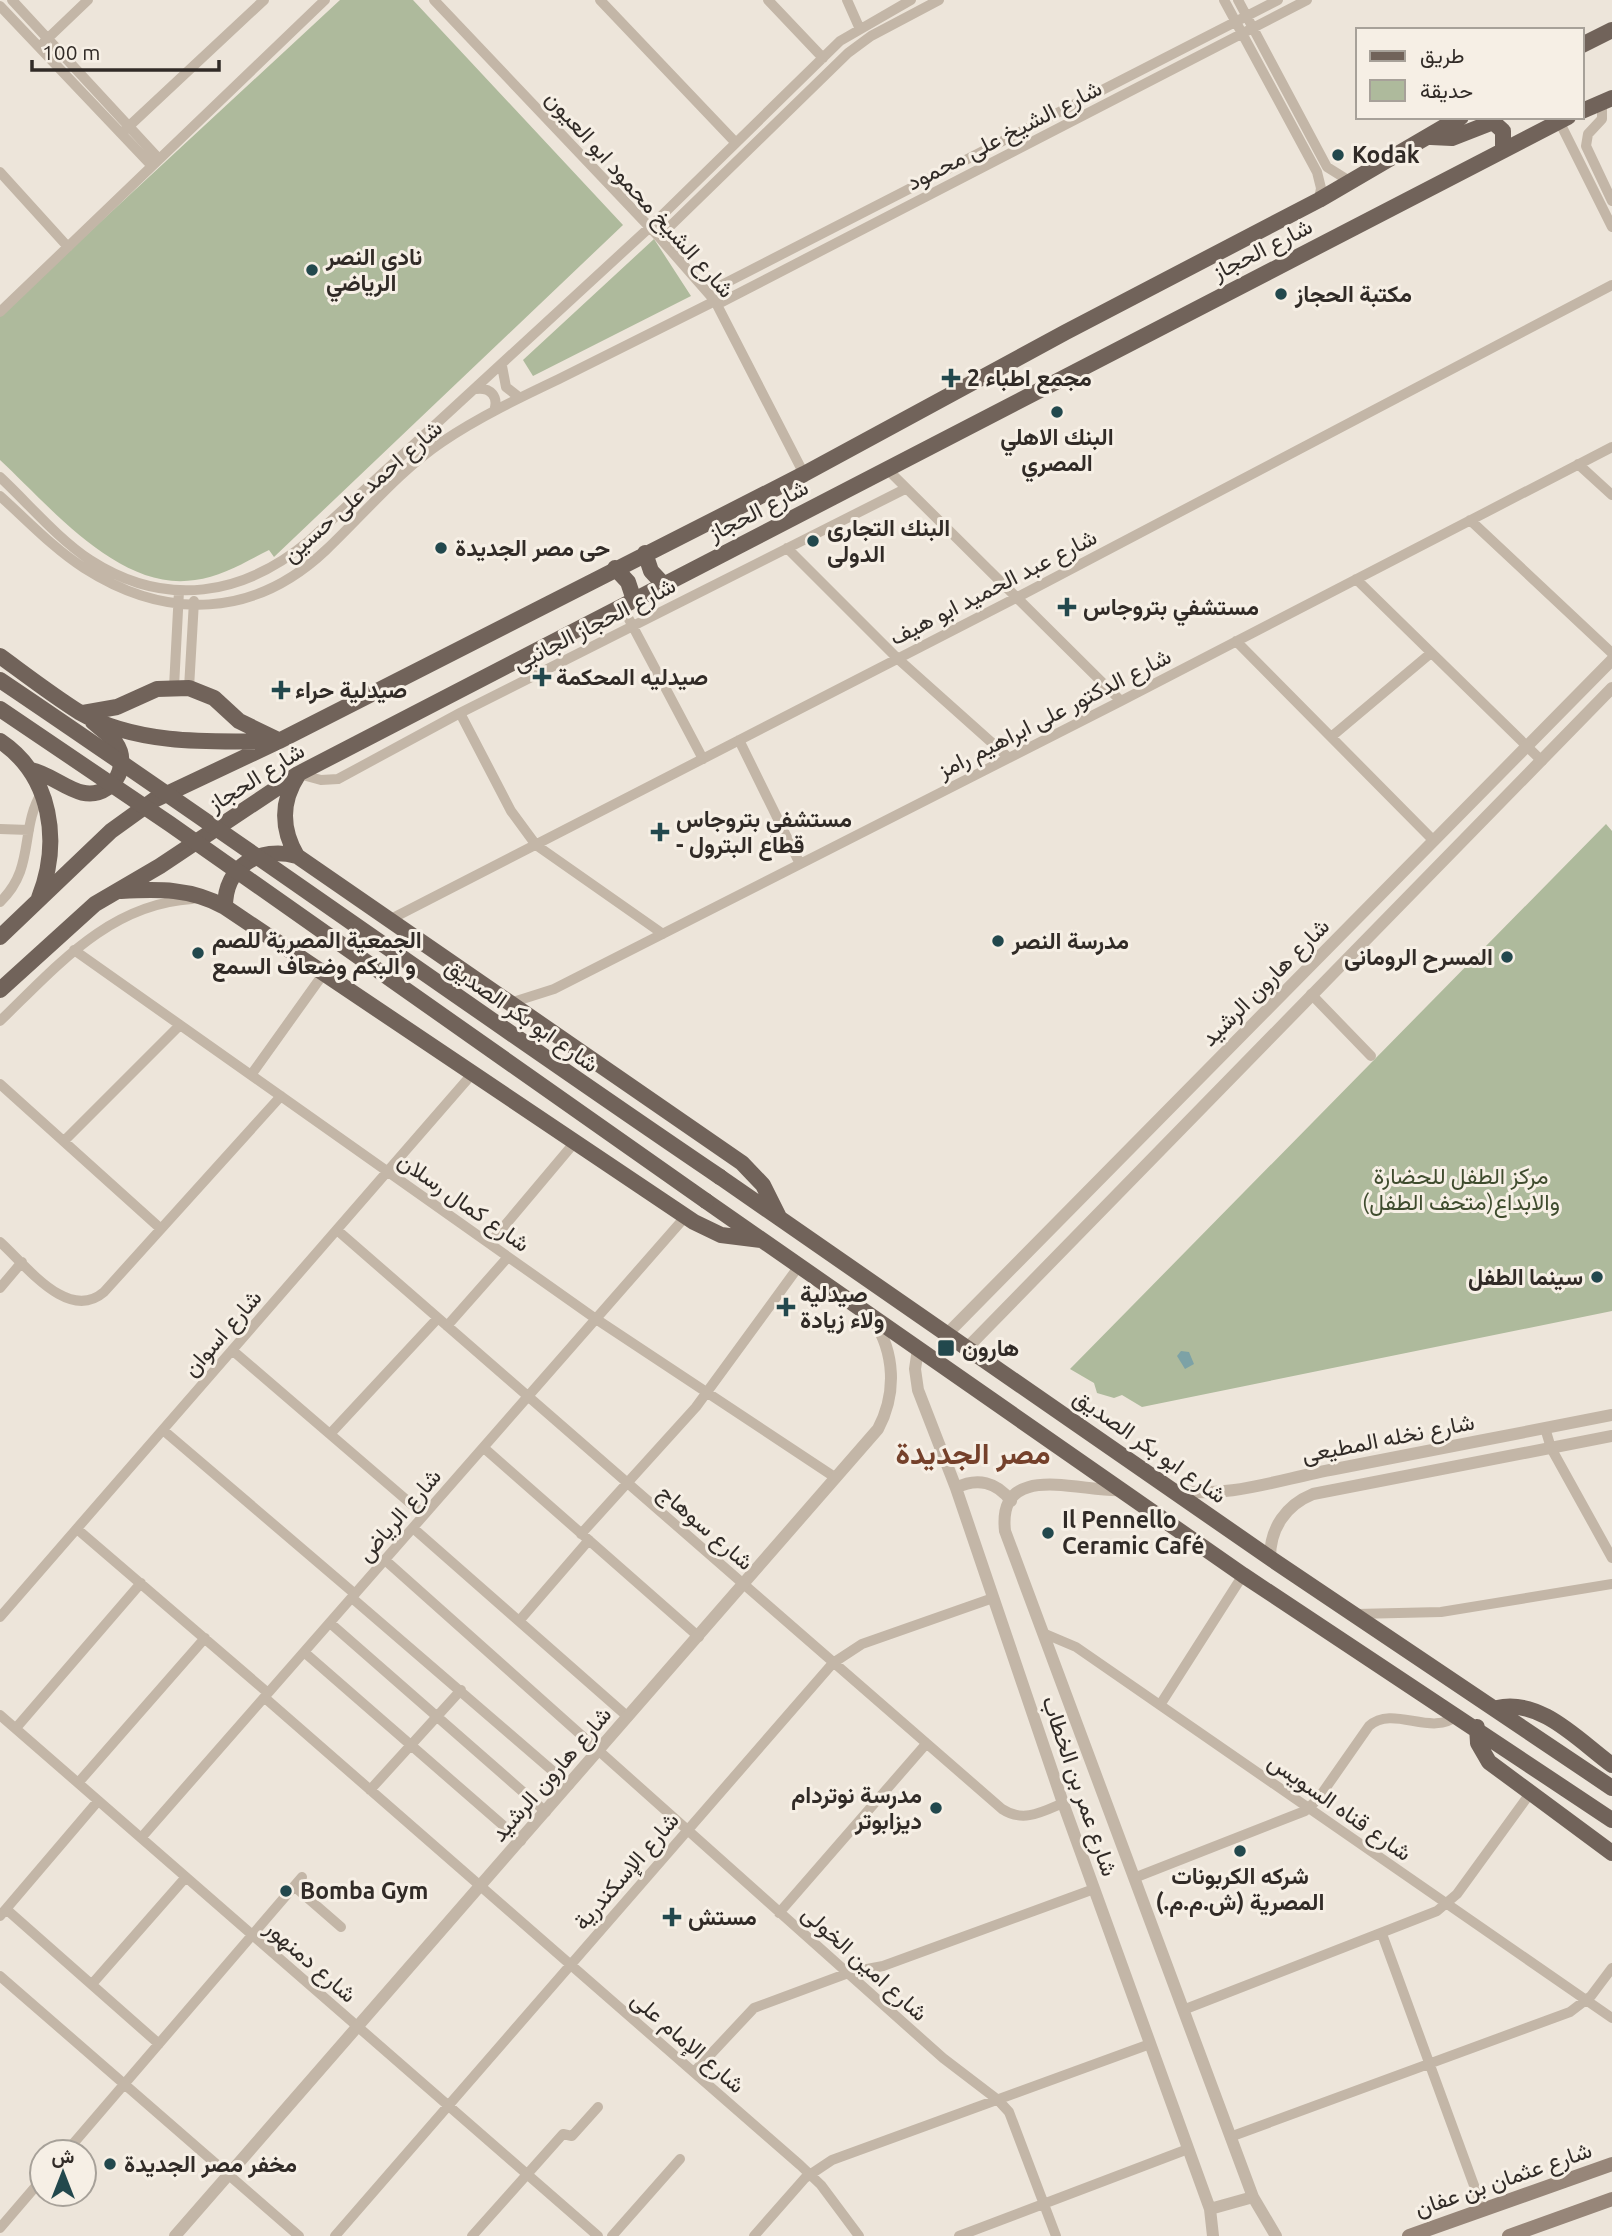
<svg xmlns="http://www.w3.org/2000/svg" width="1612" height="2236" font-family="Ubuntu,Vazirmatn,sans-serif">
	<style>
		.green { fill: #aeba9c }
		.water { fill: #7da2a6 }
		.lines { fill: none; stroke-linecap: round; stroke-linejoin: round }
		.minor { stroke: #c3b6a7; stroke-width: 10 }
		.tertiary { stroke: #c3b6a7; stroke-width: 12 }
		.secondary { stroke: #978679; stroke-width: 14 }
		.primary { stroke: #71635a; stroke-width: 16 }
		.primary-bridge { stroke: #71635a; stroke-width: 16 }
		.poi-dot { fill: #22484d; stroke: #f6efe5; stroke-width: 2.5 }
		.labels { text-anchor: middle; stroke-width: 6; stroke-linejoin: round; paint-order: stroke }
		.street-label { font-size: 23px; fill: #312b27; stroke: #f6efe5 }
		.poi-label { font-size: 23px; font-weight: bold; fill: #312b27; stroke: #f6efe5; text-anchor: start }
		.park-label { font-size: 23px; fill: #3f4c2e; stroke: #f6efe5 }
		.district-label { font-size: 30px; font-weight: bold; fill: #75412b; stroke: #f6efe5 }
	</style>
	<rect width="100%" height="100%" fill="#ede5da"/>
	<path class="green" d="M340 0H413L623 225 274 557 269 550C245 562 221 577 195 580 119 592 50 506 0 460V315Z
		M654 239 691 296 533 376 523 360Z
		M1606 824 1612 831V1311L1142 1407 1122 1395 1114 1398 1097 1393 1094 1383 1070 1369Z"/>
	<path class="water" d="M1181 1351 1189 1352 1194 1364 1185 1369 1177 1356Z"/>
	<g class="lines">
		<path class="minor" d="M12 0 159 159
			M434 0 659 237 715 301 804 474
			M600 0 736 143
			M768 0 823 58
			M847 0 859 27
			M1224 0 1317 172 1321 188 1319 200
			M1238 0 1327 167 1351 182
			M0 6 152 166
			M44 42 88 0
			M1602 103V119L1588 134 1586 146 1612 201
			M1559 121 1612 227
			M126 129 264 0
			M0 172 68 247
			M659 237 848 53 871 36 939 0
			M708 292 1278 0
			M718 304 1307 0
			M0 312 325 0
			M502 366 506 387 520 398
			M476 389C491 387 499 397 494 411
			M1578 464 1612 495
			M887 469 1121 701
			M0 477C29 504 57 538 90 560 166 609 243 596 310 540L650 227 840 41 911 0
			M0 496C27 520 54 549 84 568 167 621 254 618 326 550 364 514 399 471 442 442 479 417 519 398 559 379 611 353 663 327 715 301
			M1470 520 1612 653
			M787 548 897 658 1009 758
			M1356 579 1542 761
			M622 606 703 759
			M1236 641 1434 841
			M174 687 179 591
			M189 688 194 601
			M460 713 511 811 536 845 663 934
			M1331 737 1431 653
			M739 740 800 864
			M299 774 321 780 338 779 460 713 905 489
			M0 829 29 830
			M0 902C36 868 19 829 42 792
			M389 920 1016 598 1612 285
			M74 950 596 1319 836 1478
			M1311 994 1371 1056
			M510 1003 554 989 1121 701 1612 447
			M0 1021C56 967 109 904 192 899
			M251 1075 324 973
			M0 1084 161 1229
			M64 1141 180 1025
			M337 1230 1002 1809C1023 1823 1042 1812 1063 1803
			M0 1242C26 1265 68 1323 104 1292L281 1096
			M490 1243 575 1142
			M0 1288 22 1262
			M447 1326 508 1257
			M232 1350 424 1515
			M1545 1428 1551 1448 1612 1558
			M163 1430 355 1594
			M330 1434 438 1318
			M484 1448 699 1637
			M413 1528 628 1717
			M77 1529 268 1693
			M581 1534 696 1407 799 1266
			M385 1560 943 2058 998 2100 1009 2112 1056 2236
			M352 1598 569 1785
			M1356 1614 1441 1612 1612 1584
			M0 1617 473 1073
			M519 1621 589 1540
			M330 1623 546 1812
			M1043 1633 1076 1647 1612 2018
			M304 1652 521 1841
			M265 1698 800 2165 821 2185 859 2236
			M1160 1705 1243 1575
			M0 1715 598 2236
			M16 1728 141 1583
			M78 1783 205 1638
			M370 1790 461 1690
			M141 1838 686 1216
			M1134 1878 1305 1811 1318 1799 1369 1726C1394 1704 1431 1738 1458 1715
			M295 1887 341 1927
			M6 1909 159 2044
			M779 1913 926 1744
			M0 1916 98 1801
			M1382 1934 1483 2210
			M0 1976 299 2236
			M92 1984 186 1877
			M1183 2010 1437 1911 1457 1894 1531 1792
			M694 2072 754 2008 851 1972 883 1966 1094 1889
			M1230 2137 1570 2012 1591 1996 1612 1968
			M66 2152 302 1877
			M0 2228 42 2179
			M335 2236 833 1663 862 1644 993 1598
			M472 2236 563 2134 572 2136 598 2107
			M612 2236 680 2159
			M754 2236 805 2178 832 2160 1150 2044
			M959 2236 1188 2149"/>
		<path class="tertiary" d="M948 1333 1612 660
			M968 1347 1612 688
			M918 1349 915 1369 918 1390 956 1488 1063 1803 1210 2209 1213 2236
			M956 1488C977 1477 997 1482 1011 1501
			M1123 1490C1085 1494 997 1458 1005 1531L1253 2197 1276 2236
			M1172 1490C1230 1499 1279 1479 1335 1469 1427 1451 1520 1433 1612 1415
			M1270 1558C1270 1528 1286 1505 1313 1494L1612 1436
			M1210 2209 1253 2197
			M175 2236 878 1429C897 1393 895 1353 873 1319"/>
		<path class="secondary" d="M1409 2236 1612 2164
			M1509 2236 1612 2199"/>
		<path class="primary" d="M1582 45 1612 30
			M1582 111 1612 98
			M1431 137 1452 138 1493 122 1503 131V150
			M645 553 651 571 664 585
			M615 568 628 582 634 600
			M0 656C26 675 52 695 79 712 136 745 210 742 273 741
			M83 713 117 707 157 689 189 688 214 698 239 721 276 739
			M0 741C52 776 61 842 39 898
			M31 770C57 775 81 806 107 788 115 783 120 774 121 765 124 744 107 734 93 722
			M298 775C281 801 281 829 297 856L742 1163 763 1185 779 1217
			M121 891C158 889 191 888 225 907L694 1222 721 1235 761 1240
			M225 907C225 866 259 846 297 856
			M0 937 111 831 154 800 279 741 804 474 1066 332 1319 200 1461 117
			M0 990 95 904 160 866 298 774 1568 117
			M720 1177 1270 1558 1612 1788
			M706 1201 1243 1575 1612 1820
			M1497 1708C1541 1698 1579 1741 1612 1765
			M1477 1727 1478 1743 1489 1762 1612 1853"/>
		<path class="primary-bridge" d="M0 680C242 843 479 1014 720 1177
			M0 709 170 824 706 1201"/>
	</g>
	<g class="poi-dot">
		<circle cx="1338" cy="155" r="7"/>
		<circle cx="312" cy="270" r="7"/>
		<circle cx="1281" cy="294" r="7"/>
		<path d="M947.5 367.5h7v7h7v7h-7v7h-7v-7h-7v-7h7z"/>
		<circle cx="1057" cy="412" r="7"/>
		<circle cx="813" cy="541" r="7"/>
		<circle cx="441" cy="548" r="7"/>
		<path d="M1063.5 596.5h7v7h7v7h-7v7h-7v-7h-7v-7h7z"/>
		<path d="M538.5 666.5h7v7h7v7h-7v7h-7v-7h-7v-7h7z"/>
		<path d="M277.5 679.5h7v7h7v7h-7v7h-7v-7h-7v-7h7z"/>
		<path d="M656.5 821.5h7v7h7v7h-7v7h-7v-7h-7v-7h7z"/>
		<circle cx="998" cy="941" r="7"/>
		<circle cx="198" cy="953" r="7"/>
		<circle cx="1507" cy="957" r="7"/>
		<circle cx="1597" cy="1277" r="7"/>
		<path d="M782.5 1296.5h7v7h7v7h-7v7h-7v-7h-7v-7h7z"/>
		<rect x="937" y="1339" width="18" height="18" rx="3.5"/>
		<circle cx="1048" cy="1533" r="7"/>
		<circle cx="936" cy="1808" r="7"/>
		<circle cx="1240" cy="1851" r="7"/>
		<circle cx="286" cy="1891" r="7"/>
		<path d="M668.5 1906.5h7v7h7v7h-7v7h-7v-7h-7v-7h7z"/>
		<circle cx="110" cy="2164" r="7"/>
	</g>
	<g class="labels">
		<g class="street-label">
			<text transform="translate(1004 135) rotate(-27)" y="8">شارع الشيخ على محمود</text>
			<text transform="translate(640 194) rotate(48)" y="8">شارع الشيخ محمود ابو العيون</text>
			<text transform="translate(1262 249) rotate(-27)" y="8">شارع الحجاز</text>
			<text transform="translate(362 491) rotate(-41)" y="8">شارع احمد على حسين</text>
			<text transform="translate(758 510) rotate(-27)" y="8">شارع الحجاز</text>
			<text transform="translate(993 587) rotate(-27)" y="8">شارع عبد الحميد ابو هيف</text>
			<text transform="translate(594 624) rotate(-27)" y="8">شارع الحجاز الجانبى</text>
			<text transform="translate(1054 713) rotate(-27)" y="8">شارع الدكتور على ابراهيم رامز</text>
			<text transform="translate(256 777) rotate(-32)" y="8">شارع الحجاز</text>
			<text transform="translate(1265 982) rotate(-45)" y="8">شارع هارون الرشيد</text>
			<text transform="translate(522 1015) rotate(35)" y="8">شارع ابو بكر الصديق</text>
			<text transform="translate(464 1202) rotate(35)" y="8">شارع كمال رسلان</text>
			<text transform="translate(222 1333) rotate(-49)" y="8">شارع اسوان</text>
			<text transform="translate(1388 1438) rotate(-11)" y="8">شارع نخله المطيعى</text>
			<text transform="translate(1150 1446) rotate(35)" y="8">شارع ابو بكر الصديق</text>
			<text transform="translate(399 1515) rotate(-49)" y="8">شارع الرياض</text>
			<text transform="translate(706 1527) rotate(41)" y="8">شارع سوهاج</text>
			<text transform="translate(551 1774) rotate(-49)" y="8">شارع هارون الرشيد</text>
			<text transform="translate(1080 1786) rotate(71)" y="8">شارع عمر بن الخطاب</text>
			<text transform="translate(1340 1807) rotate(35)" y="8">شارع قناه السويس</text>
			<text transform="translate(626 1871) rotate(-49)" y="8">شارع الإسكندرية</text>
			<text transform="translate(311 1961) rotate(41)" y="8">شارع دمنهور</text>
			<text transform="translate(865 1963) rotate(42)" y="8">شارع امين الخولى</text>
			<text transform="translate(688 2042) rotate(41)" y="8">شارع الإمام على</text>
			<text transform="translate(1503 2179) rotate(-19)" y="8">شارع عثمان بن عفان</text>
		</g>
		<g class="poi-label">
			<text x="1352" y="163">Kodak</text>
			<text x="326" y="265">نادي النصر<tspan x="326" dy="26">الرياضي</tspan></text>
			<text x="1295" y="302">مكتبة الحجاز</text>
			<text x="967" y="386">مجمع اطباء 2</text>
			<text x="1057" y="445" text-anchor="middle">البنك الاهلي<tspan x="1057" dy="26">المصري</tspan></text>
			<text x="827" y="536">البنك التجارى<tspan x="827" dy="26">الدولى</tspan></text>
			<text x="455" y="556">حى مصر الجديدة</text>
			<text x="1083" y="615">مستشفي بتروجاس</text>
			<text x="556" y="685">صيدليه المحكمة</text>
			<text x="295" y="698">صيدلية حراء</text>
			<text x="676" y="827">مستشفي بتروجاس<tspan x="676" dy="26">- قطاع البترول</tspan></text>
			<text x="212" y="948">الجمعية المصرية للصم<tspan x="212" dy="26">و البكم وضعاف السمع</tspan></text>
			<text x="1012" y="949">مدرسة النصر</text>
			<text x="1493" y="965" text-anchor="end">المسرح الرومانى</text>
			<text x="1583" y="1285" text-anchor="end">سينما الطفل</text>
			<text x="800" y="1302">صيدلية<tspan x="800" dy="26">ولاء زيادة</tspan></text>
			<text x="962" y="1356">هارون</text>
			<text x="1062" y="1528">Il Pennello<tspan x="1062" dy="26">Ceramic Café</tspan></text>
			<text x="922" y="1803" text-anchor="end">مدرسة نوتردام<tspan x="922" dy="26">ديزابوتر</tspan></text>
			<text x="1240" y="1884" text-anchor="middle">شركه الكربونات<tspan x="1240" dy="26">المصرية (ش.م.م.)</tspan></text>
			<text x="300" y="1899">Bomba Gym</text>
			<text x="688" y="1925">مستش</text>
			<text x="124" y="2172">مخفر مصر الجديدة</text>
		</g>
		<g class="park-label">
			<text x="1461" y="1184">مركز الطفل للحضارة<tspan x="1461" dy="26">والابداع(متحف الطفل)</tspan></text>
		</g>
		<g class="district-label">
			<text x="973" y="1464">مصر الجديدة</text>
		</g>
	</g>
	<rect x="1356" y="28" width="228" height="91" fill="#f6efe5" stroke="#a7a199" stroke-width="2"/>
	<rect x="1370" y="51" width="35" height="10" fill="#71635a" stroke="#a7a199" stroke-width="2"/>
	<text x="1420" y="63" font-size="21" fill="#312b27">طريق</text>
	<rect x="1370" y="80" width="35" height="21" fill="#aeba9c" stroke="#a7a199" stroke-width="2"/>
	<text x="1420" y="98" font-size="21" fill="#312b27">حديقة</text>
	<g transform="translate(63 2173)"><circle r="33" fill="#f6efe5" stroke="#a7a199" stroke-width="2"/>
	<path d="M0-5L12 26L0 18L-12 26Z" fill="#22484d"/>
	<text y="-10" font-size="19" font-weight="bold" text-anchor="middle" fill="#312b27">ش</text>
	</g>
	<path d="M32 60v10h187v-10" fill="none" stroke="#312b27" stroke-width="3.5"/>
	<text x="42" y="60" font-size="21" fill="#312b27" stroke="#f6efe5" stroke-width="5" paint-order="stroke">100 m</text>
</svg>
